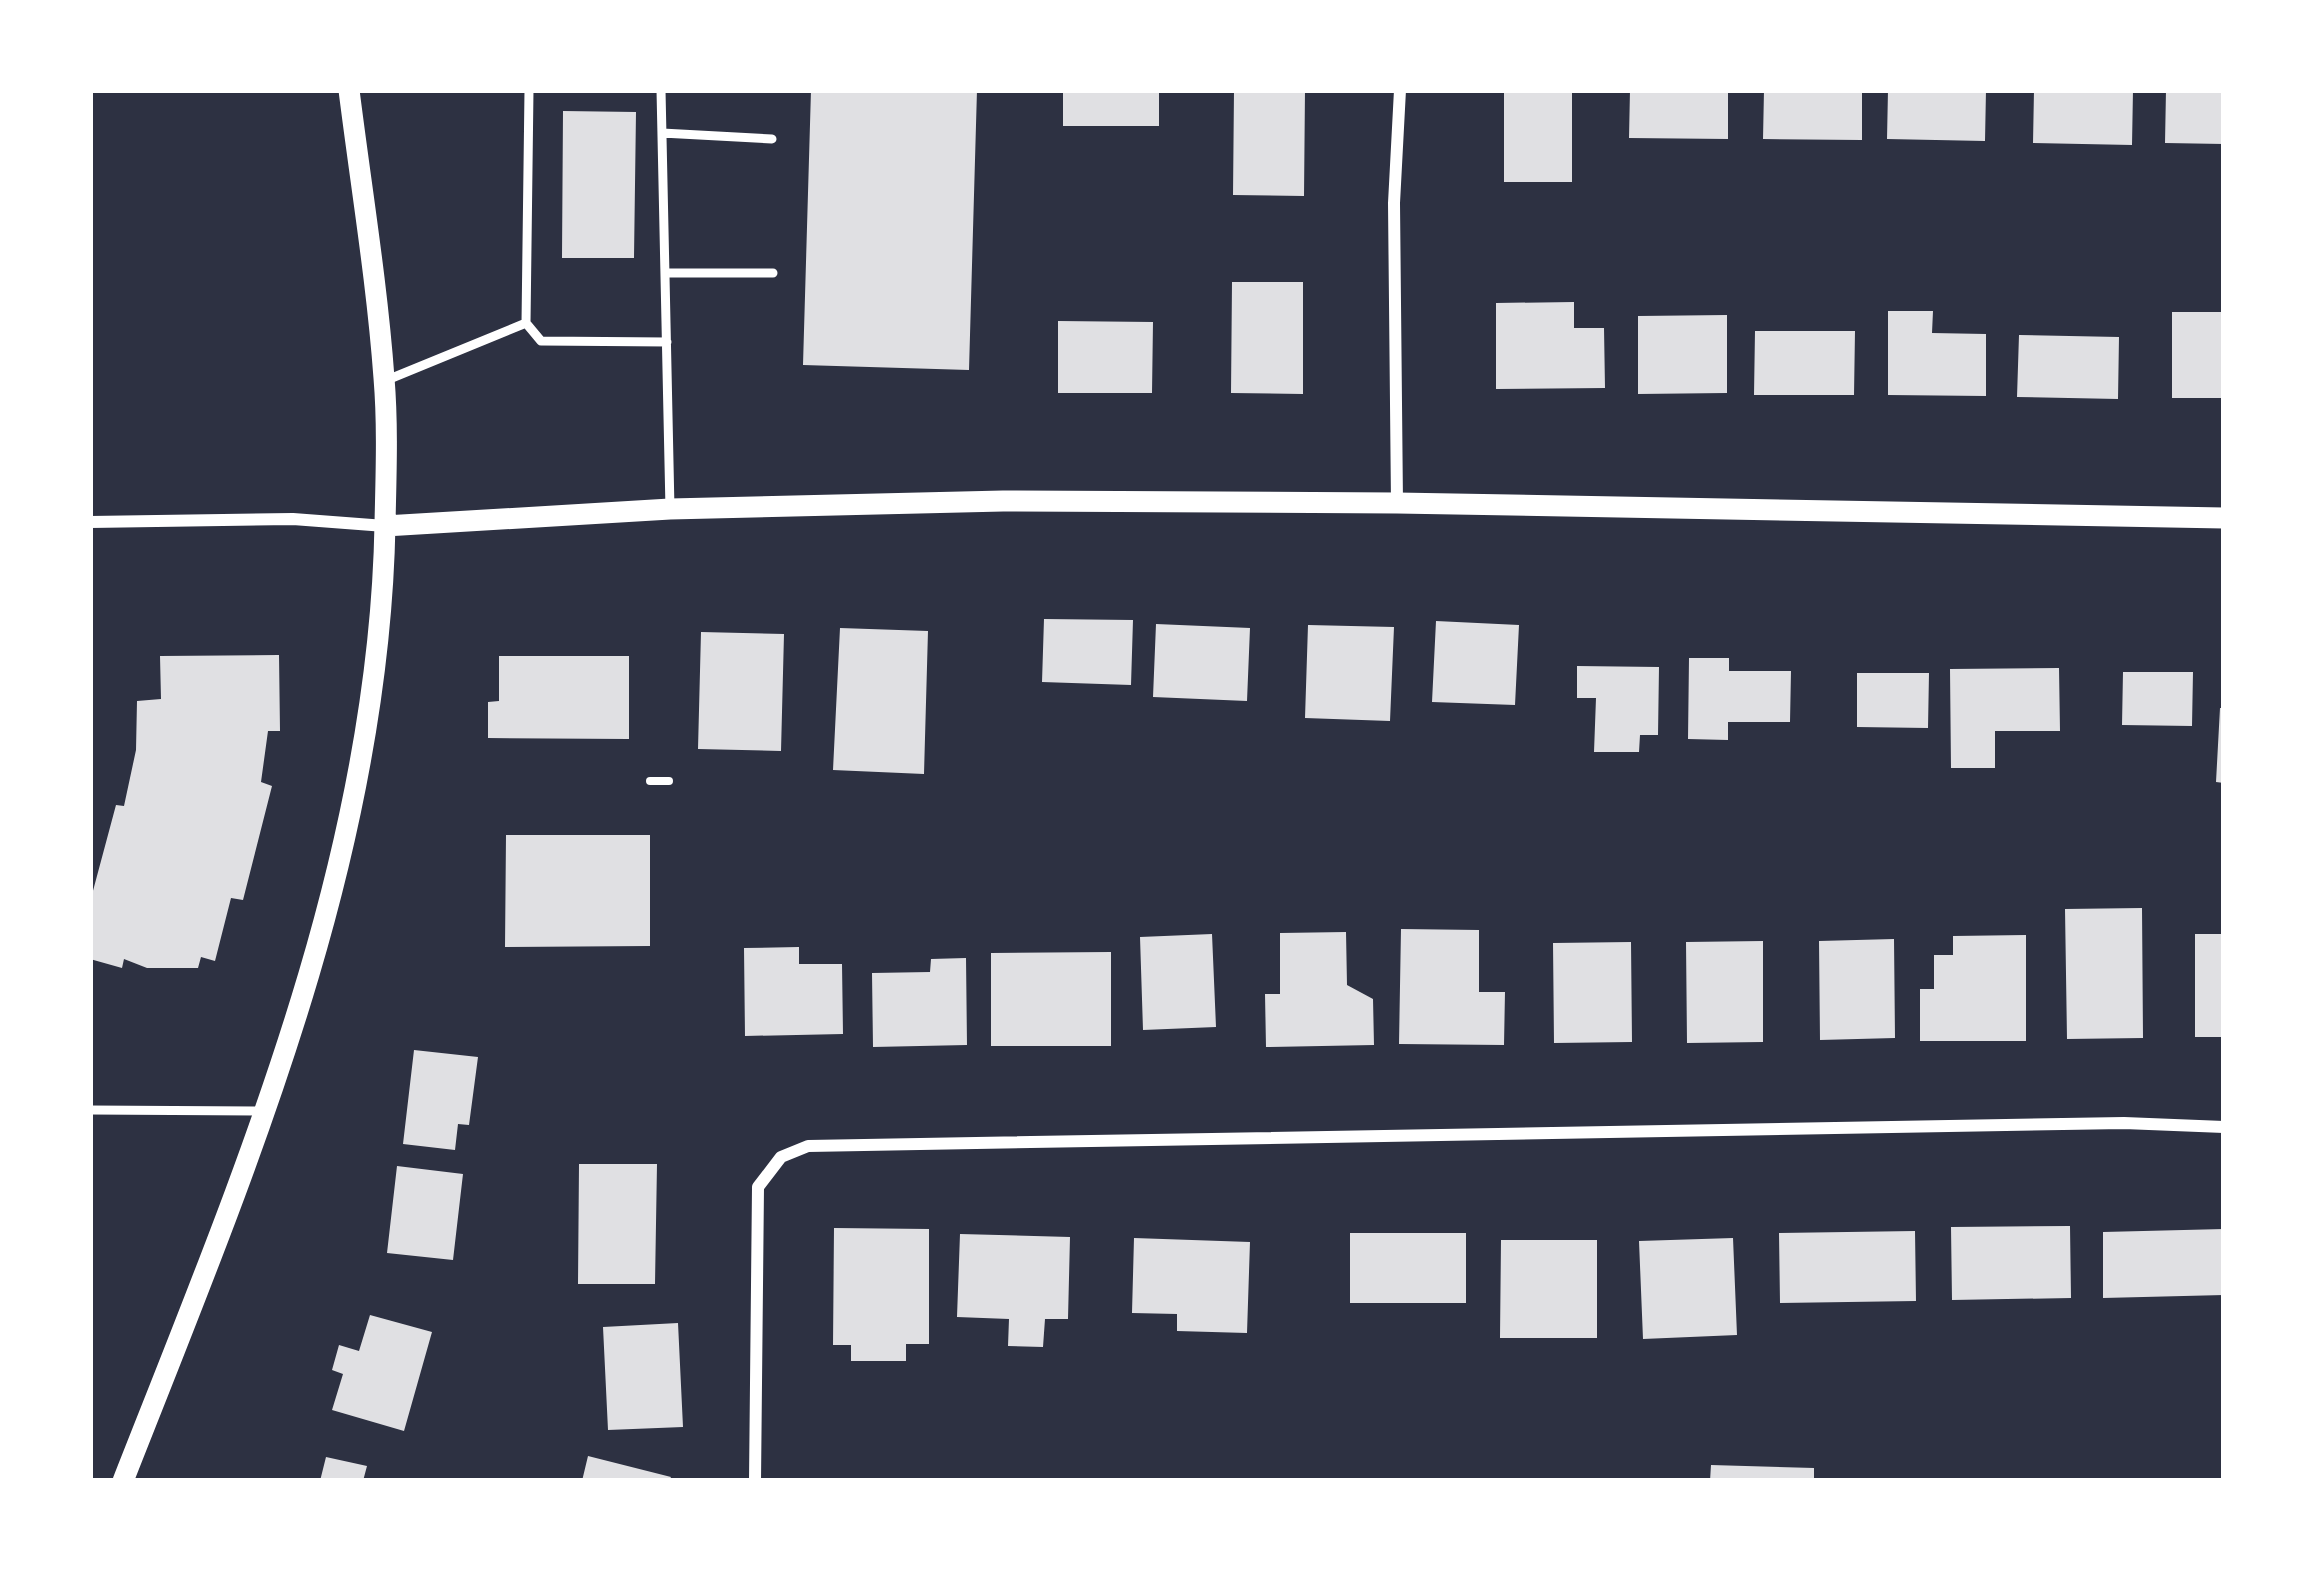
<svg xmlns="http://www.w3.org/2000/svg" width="2314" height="1571" font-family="'PT Sans',sans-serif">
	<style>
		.building { fill: #e0e0e3 }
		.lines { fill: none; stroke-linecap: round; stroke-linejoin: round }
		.path { stroke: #fff; stroke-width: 8 }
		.service { stroke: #fff; stroke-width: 9 }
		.minor { stroke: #fff; stroke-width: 12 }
		.tertiary { stroke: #fff; stroke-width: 21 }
	</style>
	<rect width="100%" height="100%" fill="#2d3142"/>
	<path class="building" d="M811 90H977L969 370 803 365Z
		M1063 90H1159V126H1063Z
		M1234 90H1305L1304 196 1233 195Z
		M1504 90H1572V182H1504Z
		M1630 90H1728V139L1629 138Z
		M1764 90H1862V140L1763 139Z
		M1888 90H1986L1985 141 1887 139Z
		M2034 90H2133L2132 145 2033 143Z
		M2166 90H2224V144L2165 143Z
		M563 111 636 112 634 258H562Z
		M1232 282H1303V394L1231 393Z
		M1574 302V328H1604L1605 388 1496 389V303Z
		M1888 311H1933L1932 333 1986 334V396L1888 395Z
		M2172 312H2224V398H2172Z
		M1727 315V393L1638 394V316Z
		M1058 321 1153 322 1152 393H1058Z
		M1755 331H1855L1854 395H1754Z
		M2019 335 2119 337 2118 399 2017 397Z
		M1044 619 1133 620 1131 685 1042 682Z
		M1436 621 1519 625 1515 705 1432 702Z
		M1156 624 1250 628 1247 701 1153 697Z
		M1308 625 1394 627 1390 721 1305 718Z
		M840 628 928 631 924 774 833 770Z
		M701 632 784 634 781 751 698 749Z
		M279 655 280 731H268L261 782 272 786 243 900 231 898 215 961 201 957 198 968H147L124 959 122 968 90 959V902L116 805 124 806 136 750 137 701 161 699 160 656Z
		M499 656H629V739L488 738V702L499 701Z
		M1689 658H1729V671H1791L1790 722H1728V740L1688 739Z
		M1577 666 1659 667 1658 735H1640L1639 752H1594L1596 698H1577Z
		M2059 668 2060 731H1995V768H1951L1950 669Z
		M2123 672H2193L2192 726 2122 725Z
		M1857 673H1929L1928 728 1857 727Z
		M2220 708H2224V783L2216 782Z
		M506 835H650V946L505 947Z
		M2142 908 2143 1038 2067 1039 2065 909Z
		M1401 929 1479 930V992H1505L1504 1045 1399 1044Z
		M1346 932 1347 985 1373 999 1374 1045 1266 1047 1265 994H1280V933Z
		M1212 934 1216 1027 1143 1030 1140 937Z
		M2195 934H2224V1037H2195Z
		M2026 935V1041H1920V989H1934V955H1953V936Z
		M1894 939 1895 1038 1820 1040 1819 941Z
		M1763 941V1042L1687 1043 1686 942Z
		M1631 942 1632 1042 1554 1043 1553 943Z
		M799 947V964H842L843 1034 745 1036 744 948Z
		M1111 952V1046H991V953Z
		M966 958 967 1045 873 1047 872 973 930 972 931 959Z
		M414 1050 478 1057 469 1125 458 1124 455 1150 403 1144Z
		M579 1164H657L655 1284H578Z
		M397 1166 463 1174 453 1260 387 1253Z
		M2070 1226 2071 1298 1952 1300 1951 1227Z
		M834 1228 929 1229V1344H906V1361H851V1345H833Z
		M2224 1229V1295L2103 1298V1232Z
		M1915 1231 1916 1301 1780 1303 1779 1233Z
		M1350 1233H1466V1303H1350Z
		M960 1234 1070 1237 1068 1319H1045L1043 1347 1008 1346 1009 1319 957 1317Z
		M1134 1238 1250 1242 1247 1333 1177 1331V1314L1132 1313Z
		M1733 1238 1737 1335 1643 1339 1639 1241Z
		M1501 1240H1597V1338H1500Z
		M370 1315 432 1332 404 1431 332 1410 343 1374 332 1370 339 1345 359 1351Z
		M678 1323 683 1427 608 1430 603 1327Z
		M588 1456 671 1477 669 1481H582Z
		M326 1457 367 1466 363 1481H320Z
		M1711 1465 1814 1468V1481H1710Z"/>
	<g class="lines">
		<path class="path" d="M650 781H669"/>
		<path class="service" d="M529 90 526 323 541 341 667 342
			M661 90 670 509
			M662 133 772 139
			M666 273H773
			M387 380 526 323
			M90 1110 260 1111"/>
		<path class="minor" d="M1397 503 1394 203 1400 90
			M90 522 293 519 385 526
			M755 1481 758 1187 781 1157 808 1146 2124 1123 2224 1127"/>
		<path class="tertiary" d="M385 526 670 509 1003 501 1397 503 2224 518
			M123 1481C244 1173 379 860 385 524 386 476 388 426 384 378 377 282 361 186 349 90"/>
	</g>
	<rect width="2314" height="1571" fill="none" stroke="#ffffff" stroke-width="186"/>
</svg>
